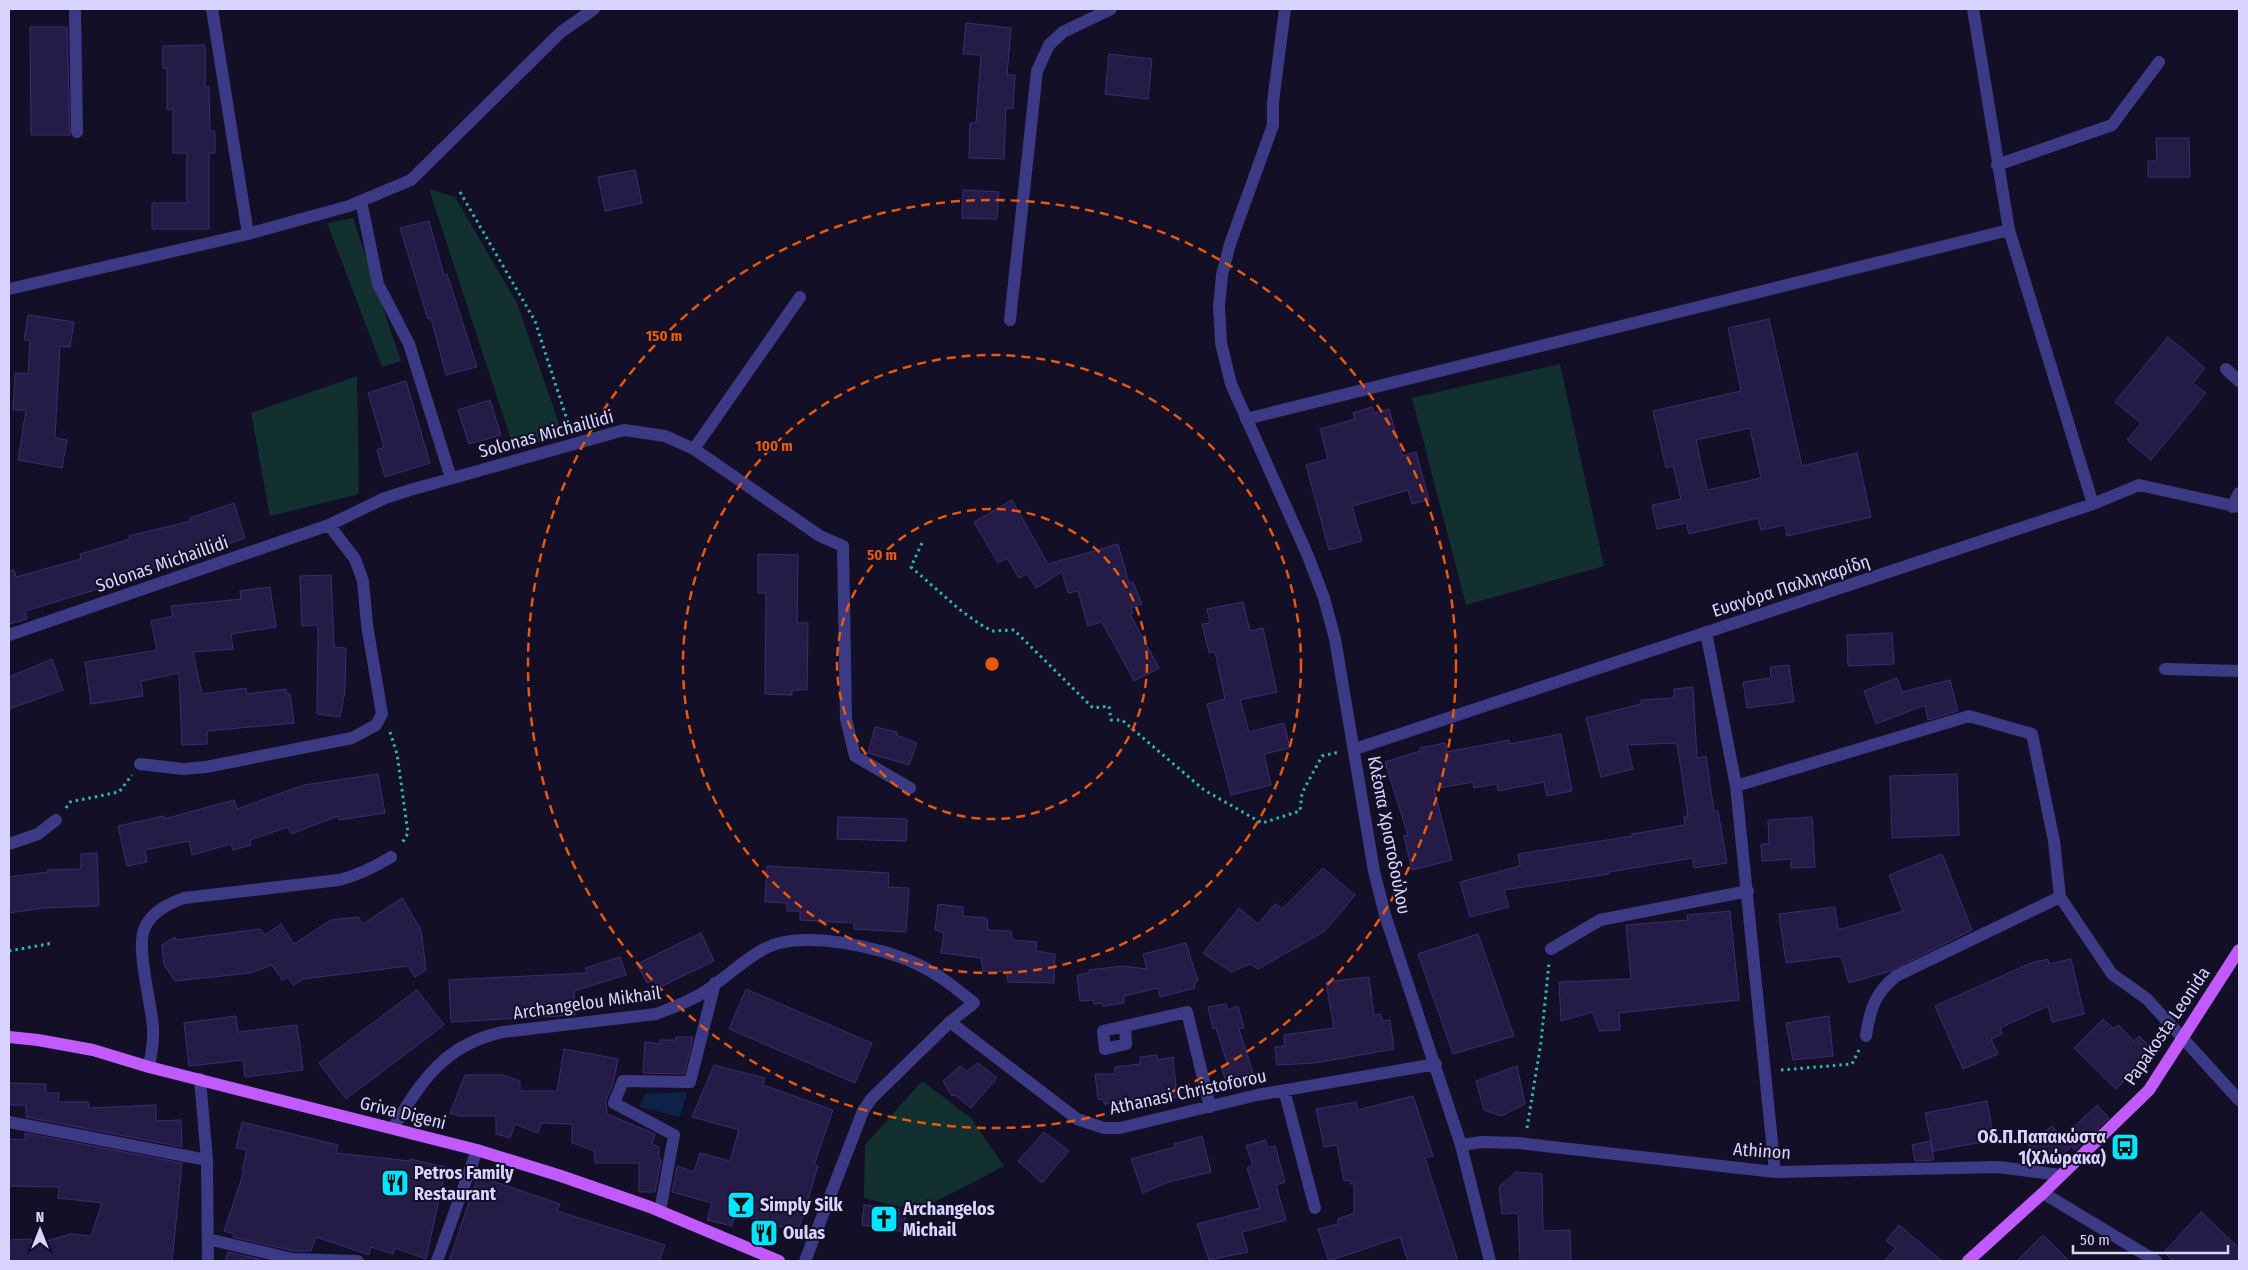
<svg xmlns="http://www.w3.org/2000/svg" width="2248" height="1270" font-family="'Fira Sans Condensed',sans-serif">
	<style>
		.green { fill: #12302f }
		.water { fill: #0c2248 }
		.building { fill: #241b47; stroke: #3b2d73; fill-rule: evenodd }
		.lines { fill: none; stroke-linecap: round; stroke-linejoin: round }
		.path { stroke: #2fb8b0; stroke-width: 3; stroke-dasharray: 2.5 4; stroke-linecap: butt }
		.minor { stroke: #3d3a85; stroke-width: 12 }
		.major { stroke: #c25bff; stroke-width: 12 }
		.ring { fill: none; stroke: #e8590c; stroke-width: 2.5; stroke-dasharray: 9 6 }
		.labels { text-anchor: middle; stroke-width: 4; stroke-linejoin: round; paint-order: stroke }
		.street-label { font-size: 18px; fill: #d9d4ff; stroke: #130f26 }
		.poi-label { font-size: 18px; font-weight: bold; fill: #d9d4ff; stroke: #130f26; text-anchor: start }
		.centre { fill: #e8590c; stroke: #130f26; stroke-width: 2.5 }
		.ring-label { font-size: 15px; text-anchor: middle; font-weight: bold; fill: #e8590c; stroke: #130f26; stroke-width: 4; stroke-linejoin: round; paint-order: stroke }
	</style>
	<rect width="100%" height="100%" fill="#130f26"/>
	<path class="green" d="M429 189 455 197 517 303 563 435 514 449Z
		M353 218 401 361 382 367 327 223Z
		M1560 364 1604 566 1466 605 1412 398Z
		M357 376 359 494 270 516 251 413Z
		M922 1081 971 1118 1004 1166 917 1211 864 1198 865 1145Z"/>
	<path class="water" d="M687 1092 680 1117 640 1107 645 1094Z"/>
	<path class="building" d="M966 23 1011 28 1007 75H1015L1013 109 1006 108 1004 159 969 158 970 123H976L981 55 963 54Z
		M30 27H67L70 135H31Z
		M205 45V87H209L210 131H215V153H209V229H152V203H187V153H173V109L167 110V68H163V46Z
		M1109 54 1152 59 1148 99 1105 94Z
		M2156 138H2189L2190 177H2148V161H2157Z
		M635 170 642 203 605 211 598 177Z
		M963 190 999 192 997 219 962 218Z
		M429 221 444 275 447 274 477 367 446 375 431 318 428 319 400 228Z
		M28 315 74 322 70 347 60 346 55 438 67 440 62 468 18 460 26 410H13L15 373 28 374 30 341 24 340Z
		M1769 319 1802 466 1857 453 1871 517 1787 536 1785 525 1761 530 1758 518 1689 534 1686 523 1657 529 1652 505 1681 499 1673 466 1666 468 1653 411 1741 391 1728 328ZM1750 428 1761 478 1707 490 1696 440Z
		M2168 337 2205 368 2193 383 2206 393 2151 460 2127 440 2141 423 2115 402Z
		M406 381 430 463 385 477 377 450 384 447 368 393Z
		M490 400 501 435 469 444 458 410Z
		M1372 407 1374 413 1389 409 1402 456 1416 452 1429 500 1412 504 1408 490 1352 506 1362 541 1329 550 1306 465 1328 459 1320 429 1355 419 1353 413Z
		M1012 500 1048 564 1118 544 1129 583 1133 582 1142 604 1131 608 1133 613 1130 614 1159 668 1134 681 1102 622 1088 626 1078 591 1068 593 1062 572 1036 588 1027 574 1019 578 1007 558 998 563 974 522Z
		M234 503 245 538 179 562 126 575 128 580 25 611 27 619 9 624V571L14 570 16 577 81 559 80 554 130 539 129 536 191 521 190 518Z
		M758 554 798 555 797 623H808L807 690H792V695L765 694 766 593H758Z
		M331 575 334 647 346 648 345 691 340 717 317 714 318 625 302 626 300 576Z
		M270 587 276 627 231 634 233 649 193 652 202 694 246 688 247 694 286 689 287 694H290L294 723 207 731V744L182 745 179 673 141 681 143 696 91 704 85 662 157 650 151 621 173 616 171 606 241 599 240 591Z
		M1243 602 1250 631 1263 628 1277 692 1240 700 1249 732 1284 723 1290 748 1264 754 1271 785 1231 795 1207 704 1225 699 1215 652 1209 653 1202 624 1210 623 1207 609Z
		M1892 633 1894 664 1848 666 1847 635Z
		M52 659 63 690 9 709V677Z
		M1789 665 1794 702 1747 708 1743 682 1771 678 1770 667Z
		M1897 678 1902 692 1950 680 1958 711 1928 720 1925 705 1876 724 1864 691Z
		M1693 687 1697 758 1706 756 1714 811H1718L1727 863 1694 868 1693 858 1609 872V874L1504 890 1509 907 1470 917 1460 882 1520 866 1518 854 1632 836V834L1685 825 1684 816H1688L1677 743 1627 745 1633 769 1601 777 1586 718 1641 704V700L1674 698V689Z
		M875 727 897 732 896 735 917 743 909 765 868 753Z
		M1561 734 1572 791 1547 796 1544 782 1498 791 1497 784 1474 788 1473 782 1434 789 1452 860 1412 870 1404 836 1408 835 1385 762 1420 751V748L1445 743 1447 752 1509 740 1510 744Z
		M378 774 385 813 339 820 338 816 291 834 288 827 250 840 251 845 233 850 231 844 192 855 189 841 145 850 147 862 127 866 118 826 164 816V819L234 800 237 809 304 785Z
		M1957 774 1959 835 1892 838 1890 776Z
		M838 817 907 819 906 841 837 839Z
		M1812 817 1815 867 1791 868V859L1762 861 1761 844H1769L1768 820Z
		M97 853 99 906 43 908 9 913V877L48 872V870L81 869V854Z
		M1942 854 1972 930 1890 971 1849 983 1841 956 1786 963 1779 914 1835 907 1838 930 1903 911 1889 875Z
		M767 866 889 873 888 887 909 888 906 932 854 929V923L800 920V911H787V903L765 902Z
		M1323 868 1355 895 1325 931 1258 969 1250 964 1231 972 1203 953 1239 908 1258 924 1275 904 1282 909Z
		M402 898 421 930 426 970 415 977 408 966 303 979 293 985 288 977 282 980 272 965 250 973 175 981 164 965 162 945 175 937 176 940 260 929 265 935 281 924 294 944 331 920 358 917 363 924Z
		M938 904 963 907V916L987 918 988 930 1011 931 1012 940 1037 942 1036 951 1055 954 1054 983 1008 982 1006 972 983 971 981 958 941 953 944 933 935 930Z
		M1730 911 1739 1000 1619 1013 1620 1030 1599 1031 1593 1012 1561 1021 1559 982 1631 979 1626 925 1688 920 1687 915Z
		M701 933 714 961 658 988 654 980 647 983 637 964Z
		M1478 934 1514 1036 1453 1054 1418 954Z
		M1186 943 1198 981 1194 984 1195 988 1160 997 1158 988 1124 996V1003L1103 1006 1102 1003 1094 1004 1093 1000 1080 1001 1077 975 1089 973V970L1123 966 1147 969 1143 954Z
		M620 957 626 975 574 991 575 1015 451 1022 449 980 587 973 585 968Z
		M2048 959 2049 964 2071 959 2084 1014 2052 1022 2048 1006 2000 1028 2002 1034 1991 1039 1998 1054 1963 1069 1935 1006 2031 963Z
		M1369 977 1374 1015 1380 1014 1383 1021 1390 1020 1394 1049 1315 1063 1277 1065 1275 1047 1285 1046 1284 1035 1334 1028 1326 982Z
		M746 989 872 1043 855 1083 729 1029Z
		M417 990 444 1025 346 1099 319 1063Z
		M1226 1004 1227 1010 1238 1006 1244 1028 1239 1029 1253 1073 1246 1074 1249 1083 1233 1086 1230 1080 1226 1082 1221 1066 1227 1063 1216 1028 1213 1029 1208 1007Z
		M236 1016 238 1032 297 1025 303 1070 245 1077 243 1060 189 1066 184 1023Z
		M1829 1016 1833 1056 1793 1060 1786 1023Z
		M2103 1019 2114 1029 2118 1025 2134 1041 2139 1036 2154 1051 2116 1089 2074 1048Z
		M676 1037H693L684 1074 643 1073 645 1042 660 1044V1040H676Z
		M564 1049 618 1059 613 1084 606 1100 607 1114 655 1134 652 1144 659 1147V1159L661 1160 655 1192H639V1163H595V1151L572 1143V1124L541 1123 538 1133 515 1124 510 1138 496 1134V1116H459L450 1113 465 1075H503L520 1081V1091H557Z
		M1157 1055 1158 1060 1173 1057 1177 1097 1161 1100 1160 1096 1121 1100V1103L1104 1104V1100L1098 1099 1095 1074H1115V1067L1140 1064V1057Z
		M978 1063 997 1078 971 1108 955 1095 952 1096 943 1081 960 1066 967 1071Z
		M714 1065 765 1078 763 1085 833 1110 814 1165 818 1166 798 1232 735 1213 732 1226 707 1220 712 1203 672 1192 677 1166 694 1172 700 1153 730 1161 739 1130 692 1117Z
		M1517 1066 1525 1104 1501 1116 1484 1110 1476 1081Z
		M9 1083 46 1084V1093H59L58 1102H88L89 1108 156 1105V1121L181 1120 182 1147 26 1117V1105H9Z
		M1413 1096 1433 1156 1425 1158 1458 1261H1408L1400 1237 1329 1261 1318 1229 1338 1224V1219L1354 1213V1184H1350V1180L1344 1181 1337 1145 1324 1147 1316 1109 1356 1102 1358 1110Z
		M1987 1101 1994 1140 1933 1151 1925 1113Z
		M2097 1105 2109 1118 2075 1150 2063 1137Z
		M242 1122 338 1145 336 1153 410 1161V1159L446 1167 426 1259 395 1248 393 1254 371 1247 369 1255 316 1237 311 1251H294L233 1237 234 1234 224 1231 244 1171 242 1170 247 1150 236 1148Z
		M2052 1126 2070 1148 2048 1165H2045L2028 1145Z
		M1044 1132 1069 1151 1042 1183 1018 1161Z
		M25 1133 182 1163 172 1261H9V1240L31 1239 32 1245 71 1234 91 1236 102 1203 58 1198 59 1187 9 1186V1139L25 1140Z
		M1202 1136 1211 1172 1168 1182 1143 1193 1131 1159 1175 1147 1174 1144Z
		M1265 1140 1268 1147 1275 1146 1285 1182 1276 1185 1286 1220 1242 1232 1248 1252 1209 1260 1197 1224 1260 1208 1247 1168 1253 1165 1246 1146Z
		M1930 1141 1934 1160 1915 1161 1912 1145Z
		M1516 1172 1542 1174 1543 1231 1570 1230 1571 1261H1520L1518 1213 1502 1214 1499 1187Z
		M478 1176 560 1204 557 1211 665 1245 659 1261H449Z
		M864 1205 899 1209V1213H905V1232L862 1225Z
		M2201 1212 2239 1248V1261H2173L2164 1252Z
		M1899 1225 1942 1261H1884L1896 1248 1886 1241Z
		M2043 1235 2069 1261H2017Z
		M228 1252 267 1261H225Z"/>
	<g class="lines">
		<path class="path" d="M460 192 535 321 570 429
			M922 543 911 567 959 609 978 623 992 631 1014 630 1093 708 1109 706 1111 720H1122L1204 790 1262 823 1300 811 1302 793 1322 756 1339 752
			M390 732 397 754 408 833 401 845
			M66 808 70 802 119 792 132 775
			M9 951 53 943
			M1781 1070 1852 1064 1859 1050
			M1527 1128 1541 1042 1549 963"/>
		<path class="minor" d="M75 9 77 132
			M212 9 248 234 349 206 411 180 561 32 594 9
			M1285 9 1273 102V125L1230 244 1222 275 1219 306 1221 343 1231 384 1308 556 1324 598 1335 639 1374 871 1385 915 1461 1145 1490 1261
			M1973 9 2009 230 2093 504
			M1997 165 2112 125 2159 62
			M361 201 378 284 409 344 451 478
			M9 289 248 234
			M1010 320 1037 71 1049 45 1063 32 1111 9
			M2226 369 2239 381
			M1246 419 2009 230
			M694 449 800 297
			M2232 507 2239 493
			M1706 632 1736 786 1775 1172
			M9 635 329 525 385 498 410 490 624 430 665 436 694 449 820 536 843 546 846 719 855 756 910 788
			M2165 669 2239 671
			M1355 749 2093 504 2139 485 2239 507
			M140 764 183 769 206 767 352 738 376 725 382 714 367 625 363 581 355 559 329 525
			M1736 786 1969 716 2032 734 2054 841 2060 897 2112 974 2147 999 2239 1100
			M9 844 38 834 56 820
			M1551 949 1600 920 1748 891
			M950 1022 1077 1119 1104 1128H1120L1257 1095 1436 1064
			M1125 1027 1126 1044 1105 1049 1103 1031 1187 1012 1210 1107
			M1866 1036C1870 1009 1875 993 1896 976L2060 897
			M149 1067C151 1055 154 1042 153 1029 152 1004 135 947 145 927 153 911 168 904 184 898L339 880C359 875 373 868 391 857
			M200 1079 207 1160 208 1261
			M1284 1090 1315 1208
			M9 1122 207 1160
			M393 1128C422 1080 445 1044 503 1032L656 1014C671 1008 686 1003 701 994 722 981 741 962 762 950 799 928 881 947 917 964 939 974 955 988 974 1003L950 1022 871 1099 863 1111 805 1261
			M1461 1145 1482 1142 1518 1143 1775 1172 1998 1167 2060 1175
			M2043 1193 2156 1261
			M660 1211 674 1135 614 1103 623 1081 690 1082 715 983
			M208 1239 293 1259 358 1261
			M437 1261 477 1150"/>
		<path class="major" d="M9 1037 38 1040 93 1050 149 1067 477 1150 561 1176 650 1207 779 1261
			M1968 1261 2043 1193 2149 1090 2239 950"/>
	</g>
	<g class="ring">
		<circle cx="992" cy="664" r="155"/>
		<circle cx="992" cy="664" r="309"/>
		<circle cx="992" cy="664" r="464"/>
	</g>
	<defs>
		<symbol id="bus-square" viewBox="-11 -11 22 22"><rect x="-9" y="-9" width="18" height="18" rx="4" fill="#00e5ff" stroke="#130f26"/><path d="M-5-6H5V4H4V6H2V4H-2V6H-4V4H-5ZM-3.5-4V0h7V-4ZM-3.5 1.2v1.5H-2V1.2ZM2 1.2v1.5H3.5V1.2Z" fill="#111"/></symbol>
		<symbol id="restaurant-square" viewBox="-11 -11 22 22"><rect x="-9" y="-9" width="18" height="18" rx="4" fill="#00e5ff" stroke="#130f26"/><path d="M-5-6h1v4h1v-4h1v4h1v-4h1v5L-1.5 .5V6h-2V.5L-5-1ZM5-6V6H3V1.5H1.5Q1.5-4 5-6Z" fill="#111"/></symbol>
		<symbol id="bar-square" viewBox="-11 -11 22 22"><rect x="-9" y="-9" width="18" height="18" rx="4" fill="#00e5ff" stroke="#130f26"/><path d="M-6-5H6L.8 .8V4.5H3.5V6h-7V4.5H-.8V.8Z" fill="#111"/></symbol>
		<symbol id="church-square" viewBox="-11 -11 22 22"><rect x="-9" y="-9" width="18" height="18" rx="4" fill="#00e5ff" stroke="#130f26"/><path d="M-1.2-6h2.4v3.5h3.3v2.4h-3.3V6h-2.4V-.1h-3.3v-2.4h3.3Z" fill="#111"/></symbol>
	</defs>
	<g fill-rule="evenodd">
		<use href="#bus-square" x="2109" y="1131" width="32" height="32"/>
		<use href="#restaurant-square" x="379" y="1167" width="32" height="32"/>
		<use href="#bar-square" x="725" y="1189" width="32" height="32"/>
		<use href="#church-square" x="868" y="1203" width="32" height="32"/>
		<use href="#restaurant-square" x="748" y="1217" width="32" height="32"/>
	</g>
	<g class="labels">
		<g class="street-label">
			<text transform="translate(546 434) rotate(-15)" y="6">Solonas Michaillidi</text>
			<text transform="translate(162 564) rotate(-19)" y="6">Solonas Michaillidi</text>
			<text transform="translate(1791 586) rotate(-18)" y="6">Ευαγόρα Παλληκαρίδη</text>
			<text transform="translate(1389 835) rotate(79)" y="6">Κλέοπα Χριστοδούλου</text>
			<text transform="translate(587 1003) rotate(-8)" y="6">Archangelou Mikhail</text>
			<text transform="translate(2167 1026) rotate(-56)" y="6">Papakosta Leonida</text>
			<text transform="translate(1188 1092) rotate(-12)" y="6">Athanasi Christoforou</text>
			<text transform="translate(403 1113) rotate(14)" y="6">Griva Digeni</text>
			<text transform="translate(1762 1151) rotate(4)" y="6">Athinon</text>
		</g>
		<g class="poi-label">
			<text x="2106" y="1143" text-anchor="end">Οδ.Π.Παπακώστα<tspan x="2106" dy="21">1(Χλώρακα)</tspan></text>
			<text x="414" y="1179">Petros Family<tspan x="414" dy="21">Restaurant</tspan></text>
			<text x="760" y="1211">Simply Silk</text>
			<text x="903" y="1215">Archangelos<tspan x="903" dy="21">Michail</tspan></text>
			<text x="783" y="1239">Oulas</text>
		</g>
	</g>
	<circle cx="992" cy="664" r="8" class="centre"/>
	<g class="ring-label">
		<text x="664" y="341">150 m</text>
		<text x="774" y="451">100 m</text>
		<text x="882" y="560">50 m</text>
	</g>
	<rect width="2248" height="1270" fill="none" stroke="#d9d4ff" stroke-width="20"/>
	<g transform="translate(40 1230)" stroke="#130f26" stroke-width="4" paint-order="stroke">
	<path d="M0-4L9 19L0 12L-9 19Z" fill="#d9d4ff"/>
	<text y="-8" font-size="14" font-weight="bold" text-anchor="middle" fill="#d9d4ff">N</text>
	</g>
	<path d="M2073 1245v8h155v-8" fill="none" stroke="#d9d4ff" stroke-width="2.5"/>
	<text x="2080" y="1245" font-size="15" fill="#d9d4ff" stroke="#130f26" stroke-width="4" paint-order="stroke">50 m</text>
</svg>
